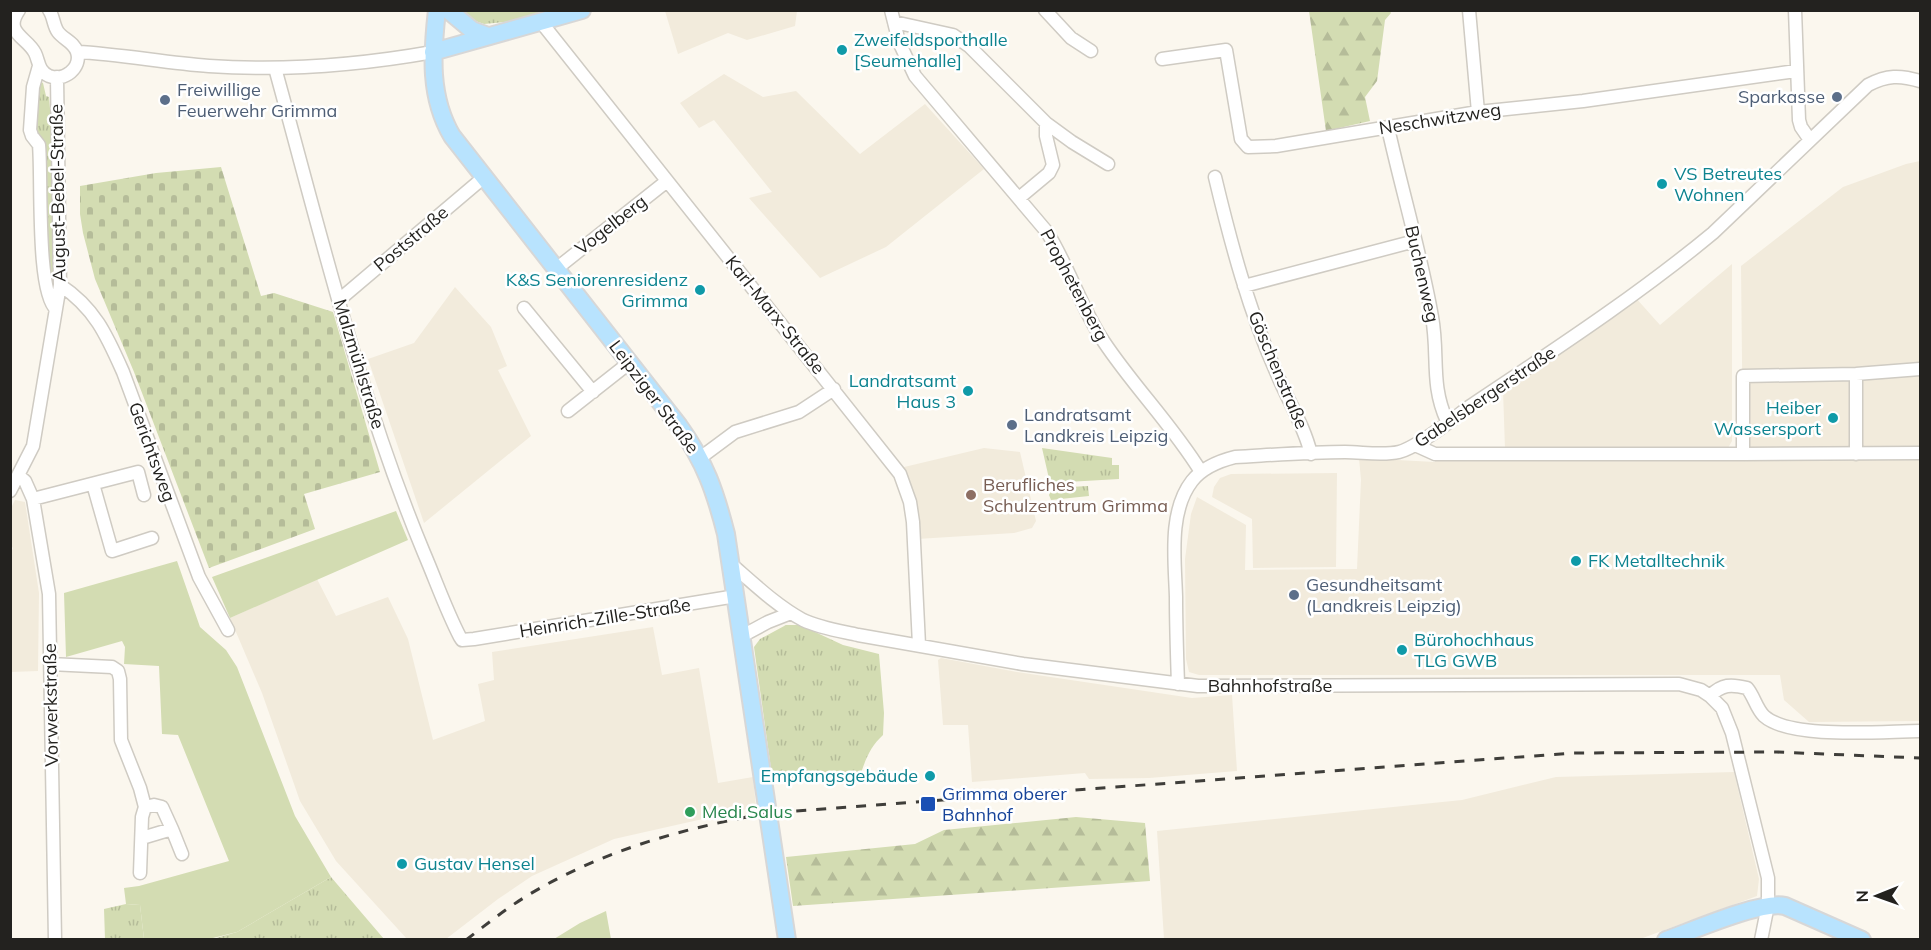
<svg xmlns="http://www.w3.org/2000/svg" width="1931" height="950" font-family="Mulish,sans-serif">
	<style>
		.built { fill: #f2ebdc }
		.grass { fill: url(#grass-tufts) }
		.forest { fill: url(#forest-firs) }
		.cemetery { fill: url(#cemetery-stones) }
		.garden { fill: #d3dcb2 }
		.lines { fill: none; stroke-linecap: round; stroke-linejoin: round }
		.minor-casing { stroke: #cfcbc3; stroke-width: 15 }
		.major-casing { stroke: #d7d7d7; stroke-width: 20 }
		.minor { stroke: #fff; stroke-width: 12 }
		.major { stroke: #b8e3fe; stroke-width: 16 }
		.rail { stroke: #3f3e3a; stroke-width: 3; stroke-dasharray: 10 10; stroke-linecap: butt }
		.culture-dot { fill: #0f9aa8; stroke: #fff; stroke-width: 2 }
		.service-dot { fill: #5c6f8a; stroke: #fff; stroke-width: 2 }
		.education-dot { fill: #8d6e63; stroke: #fff; stroke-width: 2 }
		.transit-dot { fill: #1a4fb4; stroke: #fff; stroke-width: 2 }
		.leisure-dot { fill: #2e9e5b; stroke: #fff; stroke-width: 2 }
		.labels { text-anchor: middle; stroke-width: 5; stroke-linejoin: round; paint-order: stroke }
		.culture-label { font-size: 18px; fill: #0d838f; stroke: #fff; text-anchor: start }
		.service-label { font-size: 18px; fill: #4e5e75; stroke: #fff; text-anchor: start }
		.street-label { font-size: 18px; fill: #23221f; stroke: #fff }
		.education-label { font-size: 18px; fill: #785e54; stroke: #fff; text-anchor: start }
		.transit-label { font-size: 18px; fill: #164399; stroke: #fff; text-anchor: start }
		.leisure-label { font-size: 18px; fill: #27864d; stroke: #fff; text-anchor: start }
	</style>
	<defs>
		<pattern id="grass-tufts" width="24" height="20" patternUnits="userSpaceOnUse" patternTransform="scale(1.5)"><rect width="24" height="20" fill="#d3dcb2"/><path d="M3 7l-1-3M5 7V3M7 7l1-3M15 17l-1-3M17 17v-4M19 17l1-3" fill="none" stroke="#b5bc99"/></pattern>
		<pattern id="forest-firs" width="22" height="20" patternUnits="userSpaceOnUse" patternTransform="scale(1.5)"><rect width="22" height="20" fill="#d3dcb2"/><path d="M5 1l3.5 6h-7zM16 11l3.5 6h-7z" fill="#b5bc99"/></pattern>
		<pattern id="cemetery-stones" width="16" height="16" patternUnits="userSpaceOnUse" patternTransform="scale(1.5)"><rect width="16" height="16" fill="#d3dcb2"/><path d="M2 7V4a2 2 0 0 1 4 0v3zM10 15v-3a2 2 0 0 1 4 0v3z" fill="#b5bc99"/></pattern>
	</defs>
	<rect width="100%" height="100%" fill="#fbf7ee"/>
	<path class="built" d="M665 11V10L797 11 795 26 747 40 728 33 678 54Z
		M724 74 763 97 796 91 860 154 925 104 984 169 886 247 820 278 749 198 772 192 714 120 699 128 680 103Z
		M1920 161V721L1809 722 1784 700 1780 675H1199L1189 672 1186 659 1185 559 1191 514 1197 497 1246 525 1245 570 1357 569 1361 480 1359 458 1435 462V454H1743L1741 266 1843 187 1906 164Z
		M1732 264V441L1728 448 1505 449 1503 390 1582 338 1635 297 1660 325Z
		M455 287 491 327 507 366 498 370 531 436 424 523 368 359 414 343Z
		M984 448 1020 452 1036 521 1032 528 1014 533 917 539 900 468Z
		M1337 473 1336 567 1253 568 1252 519 1212 497 1214 487 1220 478 1231 474Z
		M15 500 25 502 39 593 38 671 11 672 10 555 13 548 11 546 10 510Z
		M317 579 336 616 388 597 408 639 433 740 485 721 478 684 494 680 492 652 653 627 662 675 699 668 718 783 753 777 756 807 614 839 532 876 498 899 446 939H407L336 861 300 801 262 693 230 618Z
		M941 658 1017 672 1192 698 1232 695 1237 771 1149 778 1089 779 1085 773 972 782 968 725H943L938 660Z
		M1734 772 1759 879 1757 896 1640 939H1164L1157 831 1462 800 1556 777Z"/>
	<path class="grass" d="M456 11H565L534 19 484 24 458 15Z
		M40 81 43 83 46 96 49 97 51 120 55 256 54 294 51 292 34 131 35 94Z
		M1042 448 1112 458V465H1119V479L1050 483Z
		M1088 486 1089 496 1051 500 1049 495 1052 488Z
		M786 625H800L843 645 879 654 884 713 883 735C869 748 865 761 859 779L855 780V775L773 783 754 647 760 639Z
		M331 877 384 939 209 940 237 932Z
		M126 904 140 905 144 939H105L104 909Z"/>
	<path class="forest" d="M1389 10 1391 13 1385 20 1377 81 1365 97 1370 121 1326 131 1309 11Z
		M1076 817 1145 823 1150 881 793 906 786 857 915 844 944 830Z"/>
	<path class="cemetery" d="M221 167 261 296 274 293 333 312 380 472 304 494 315 529 209 568 134 372 95 279 83 233 80 214V186L156 173Z"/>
	<path class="garden" d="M396 511 408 540 230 618 212 577Z
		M177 561 200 627 226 650 237 667 295 816 331 877 237 932 209 939H144L140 905 126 904 124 888 139 886 229 861 178 735 162 734 159 666 124 664 125 647 122 641 66 657 64 593Z
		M606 911 611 939H554L580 923Z"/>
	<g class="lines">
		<defs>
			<path id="minor" d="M19 10C3 33 27 37 35 53 39 61 38 71 49 76 64 82 82 68 77 52 74 42 63 39 58 32 53 25 54 17 49 10
				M891 10 899 42 915 76 1047 232C1069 267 1081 308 1104 342 1134 387 1173 426 1201 472
				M1045 10 1071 38 1091 51
				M1469 10 1478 112
				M1795 10 1799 120 1801 127 1810 140
				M541 22 900 474 910 502 913 522 919 645
				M894 22 953 35 969 46 1046 123 1072 142 1108 164
				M77 52C121 54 165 63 209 66 283 71 360 65 433 52
				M1162 59 1226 50 1241 139 1248 147 1276 146 1478 112 1583 101 1796 71
				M39 66 33 87 30 130 32 136 39 145C42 175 36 292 56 309
				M275 68C320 231 359 397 424 553 436 581 446 610 460 637L462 640 474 639 736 596
				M1388 128C1402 191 1421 254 1432 317 1439 355 1430 384 1447 421
				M1215 177C1231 244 1249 311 1277 374 1288 401 1304 425 1311 454
				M1019 198 1049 173 1053 165 1046 136V123
				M556 269 667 181
				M60 285C95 308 107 336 123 372L199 577 228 630
				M1244 286 1415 241
				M339 300 483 178
				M524 308 593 392
				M1856 374V454
				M568 411 629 363
				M1415 445 1435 454H1743V376L1856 374 1920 369
				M1743 454 1920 453
				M700 458 735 432 799 412 834 389
				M19 476 25 481 33 499 49 594 55 940
				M93 484 112 551 152 538
				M10 491 33 446 60 285 57 77
				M33 499 138 472 144 495
				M731 564C754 584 777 606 803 620 820 628 840 631 858 635L1023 664 1198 686 1679 684 1701 690 1710 696 1722 708 1732 733 1768 878V905L1761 940
				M742 636 768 622 791 613
				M50 664 112 667 118 671 120 679 121 740 140 788 145 807 142 817 140 873
				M1178 684C1177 655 1176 626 1176 597 1175 561 1168 512 1192 481 1203 467 1219 461 1235 457 1271 455 1308 452 1345 452 1362 452 1382 456 1399 452 1417 448 1455 417 1472 405 1554 350 1637 296 1713 233L1868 85C1887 75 1900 75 1920 81
				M1710 696C1722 684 1731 684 1747 688 1754 696 1756 708 1764 716 1791 740 1884 731 1920 731
				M172 829 182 854
				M142 838 172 829 162 807 154 805 145 807"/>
			<path id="major" d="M437 10C432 54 429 97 452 136L679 426C705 462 715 491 726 534L787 940
				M448 10 472 30 488 36
				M433 52 582 10
				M1666 940C1692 931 1762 900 1785 906L1862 940"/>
		</defs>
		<use href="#minor" class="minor-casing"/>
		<use href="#major" class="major-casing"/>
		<use href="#minor" class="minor"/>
		<use href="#major" class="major"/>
		<path class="rail" d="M466 940C487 924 508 907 530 894 604 850 684 828 768 813L1573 753 1777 752 1920 758"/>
	</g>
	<g class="culture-dot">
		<circle cx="842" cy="50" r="6"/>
		<circle cx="1662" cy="184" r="6"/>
		<circle cx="700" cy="290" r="6"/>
		<circle cx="968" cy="391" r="6"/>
		<circle cx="1833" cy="418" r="6"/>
		<circle cx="1576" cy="561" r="6"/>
		<circle cx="1402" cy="650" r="6"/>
		<circle cx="930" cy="776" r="6"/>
		<circle cx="402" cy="864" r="6"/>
	</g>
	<g class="service-dot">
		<circle cx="1837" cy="97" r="6"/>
		<circle cx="165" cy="100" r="6"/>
		<circle cx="1012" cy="425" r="6"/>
		<circle cx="1294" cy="595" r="6"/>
	</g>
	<circle class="education-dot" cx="971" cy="495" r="6"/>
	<rect class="transit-dot" x="920" y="796" width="16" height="16" rx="3"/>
	<circle class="leisure-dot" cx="690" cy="812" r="6"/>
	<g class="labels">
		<g class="culture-label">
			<text x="854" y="46">Zweifeldsporthalle<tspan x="854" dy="21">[Seumehalle]</tspan></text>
			<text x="1674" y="180">VS Betreutes<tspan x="1674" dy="21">Wohnen</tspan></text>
			<text x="688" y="286" text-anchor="end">K&amp;S Seniorenresidenz<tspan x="688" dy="21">Grimma</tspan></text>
			<text x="956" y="387" text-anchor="end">Landratsamt<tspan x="956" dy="21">Haus 3</tspan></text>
			<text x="1821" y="414" text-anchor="end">Heiber<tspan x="1821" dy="21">Wassersport</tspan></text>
			<text x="1588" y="567">FK Metalltechnik</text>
			<text x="1414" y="646">Bürohochhaus<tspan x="1414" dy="21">TLG GWB</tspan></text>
			<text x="918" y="782" text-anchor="end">Empfangsgebäude</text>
			<text x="414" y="870">Gustav Hensel</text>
		</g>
		<g class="service-label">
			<text x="177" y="96">Freiwillige<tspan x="177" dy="21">Feuerwehr Grimma</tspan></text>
			<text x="1825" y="103" text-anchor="end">Sparkasse</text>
			<text x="1024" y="421">Landratsamt<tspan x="1024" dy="21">Landkreis Leipzig</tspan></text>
			<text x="1306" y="591">Gesundheitsamt<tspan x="1306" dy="21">(Landkreis Leipzig)</tspan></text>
		</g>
		<g class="street-label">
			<text transform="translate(1440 119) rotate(-9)" y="6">Neschwitzweg</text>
			<text transform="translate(58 193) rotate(-91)" y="6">August-Bebel-Straße</text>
			<text transform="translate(611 225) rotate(-38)" y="6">Vogelberg</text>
			<text transform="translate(411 239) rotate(-40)" y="6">Poststraße</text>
			<text transform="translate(1422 274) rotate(77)" y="6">Buchenweg</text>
			<text transform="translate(1074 285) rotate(62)" y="6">Prophetenberg</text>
			<text transform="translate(775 315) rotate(51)" y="6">Karl-Marx-Straße</text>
			<text transform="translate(359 364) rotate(73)" y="6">Malzmühlstraße</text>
			<text transform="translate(1278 370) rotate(67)" y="6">Göschenstraße</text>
			<text transform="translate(654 397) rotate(53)" y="6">Leipziger Straße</text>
			<text transform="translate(1485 397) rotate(-34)" y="6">Gabelsbergerstraße</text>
			<text transform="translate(152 452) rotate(70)" y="6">Gerichtsweg</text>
			<text transform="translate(605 618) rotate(-9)" y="6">Heinrich-Zille-Straße</text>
			<text x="1270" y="692">Bahnhofstraße</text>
			<text transform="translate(51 705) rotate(-91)" y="6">Vorwerkstraße</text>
		</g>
		<g class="education-label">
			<text x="983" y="491">Berufliches<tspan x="983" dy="21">Schulzentrum Grimma</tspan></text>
		</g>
		<g class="transit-label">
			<text x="942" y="800">Grimma oberer<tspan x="942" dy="21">Bahnhof</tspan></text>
		</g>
		<g class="leisure-label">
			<text x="702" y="818">Medi Salus</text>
		</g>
	</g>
	<rect width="1931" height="950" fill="none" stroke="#23221f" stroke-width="24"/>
	<g transform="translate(1877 896) rotate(269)" stroke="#ffffff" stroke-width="4.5" paint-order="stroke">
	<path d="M0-4.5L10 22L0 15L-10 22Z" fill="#23221f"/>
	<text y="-9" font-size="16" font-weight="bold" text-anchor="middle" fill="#23221f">N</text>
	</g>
</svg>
